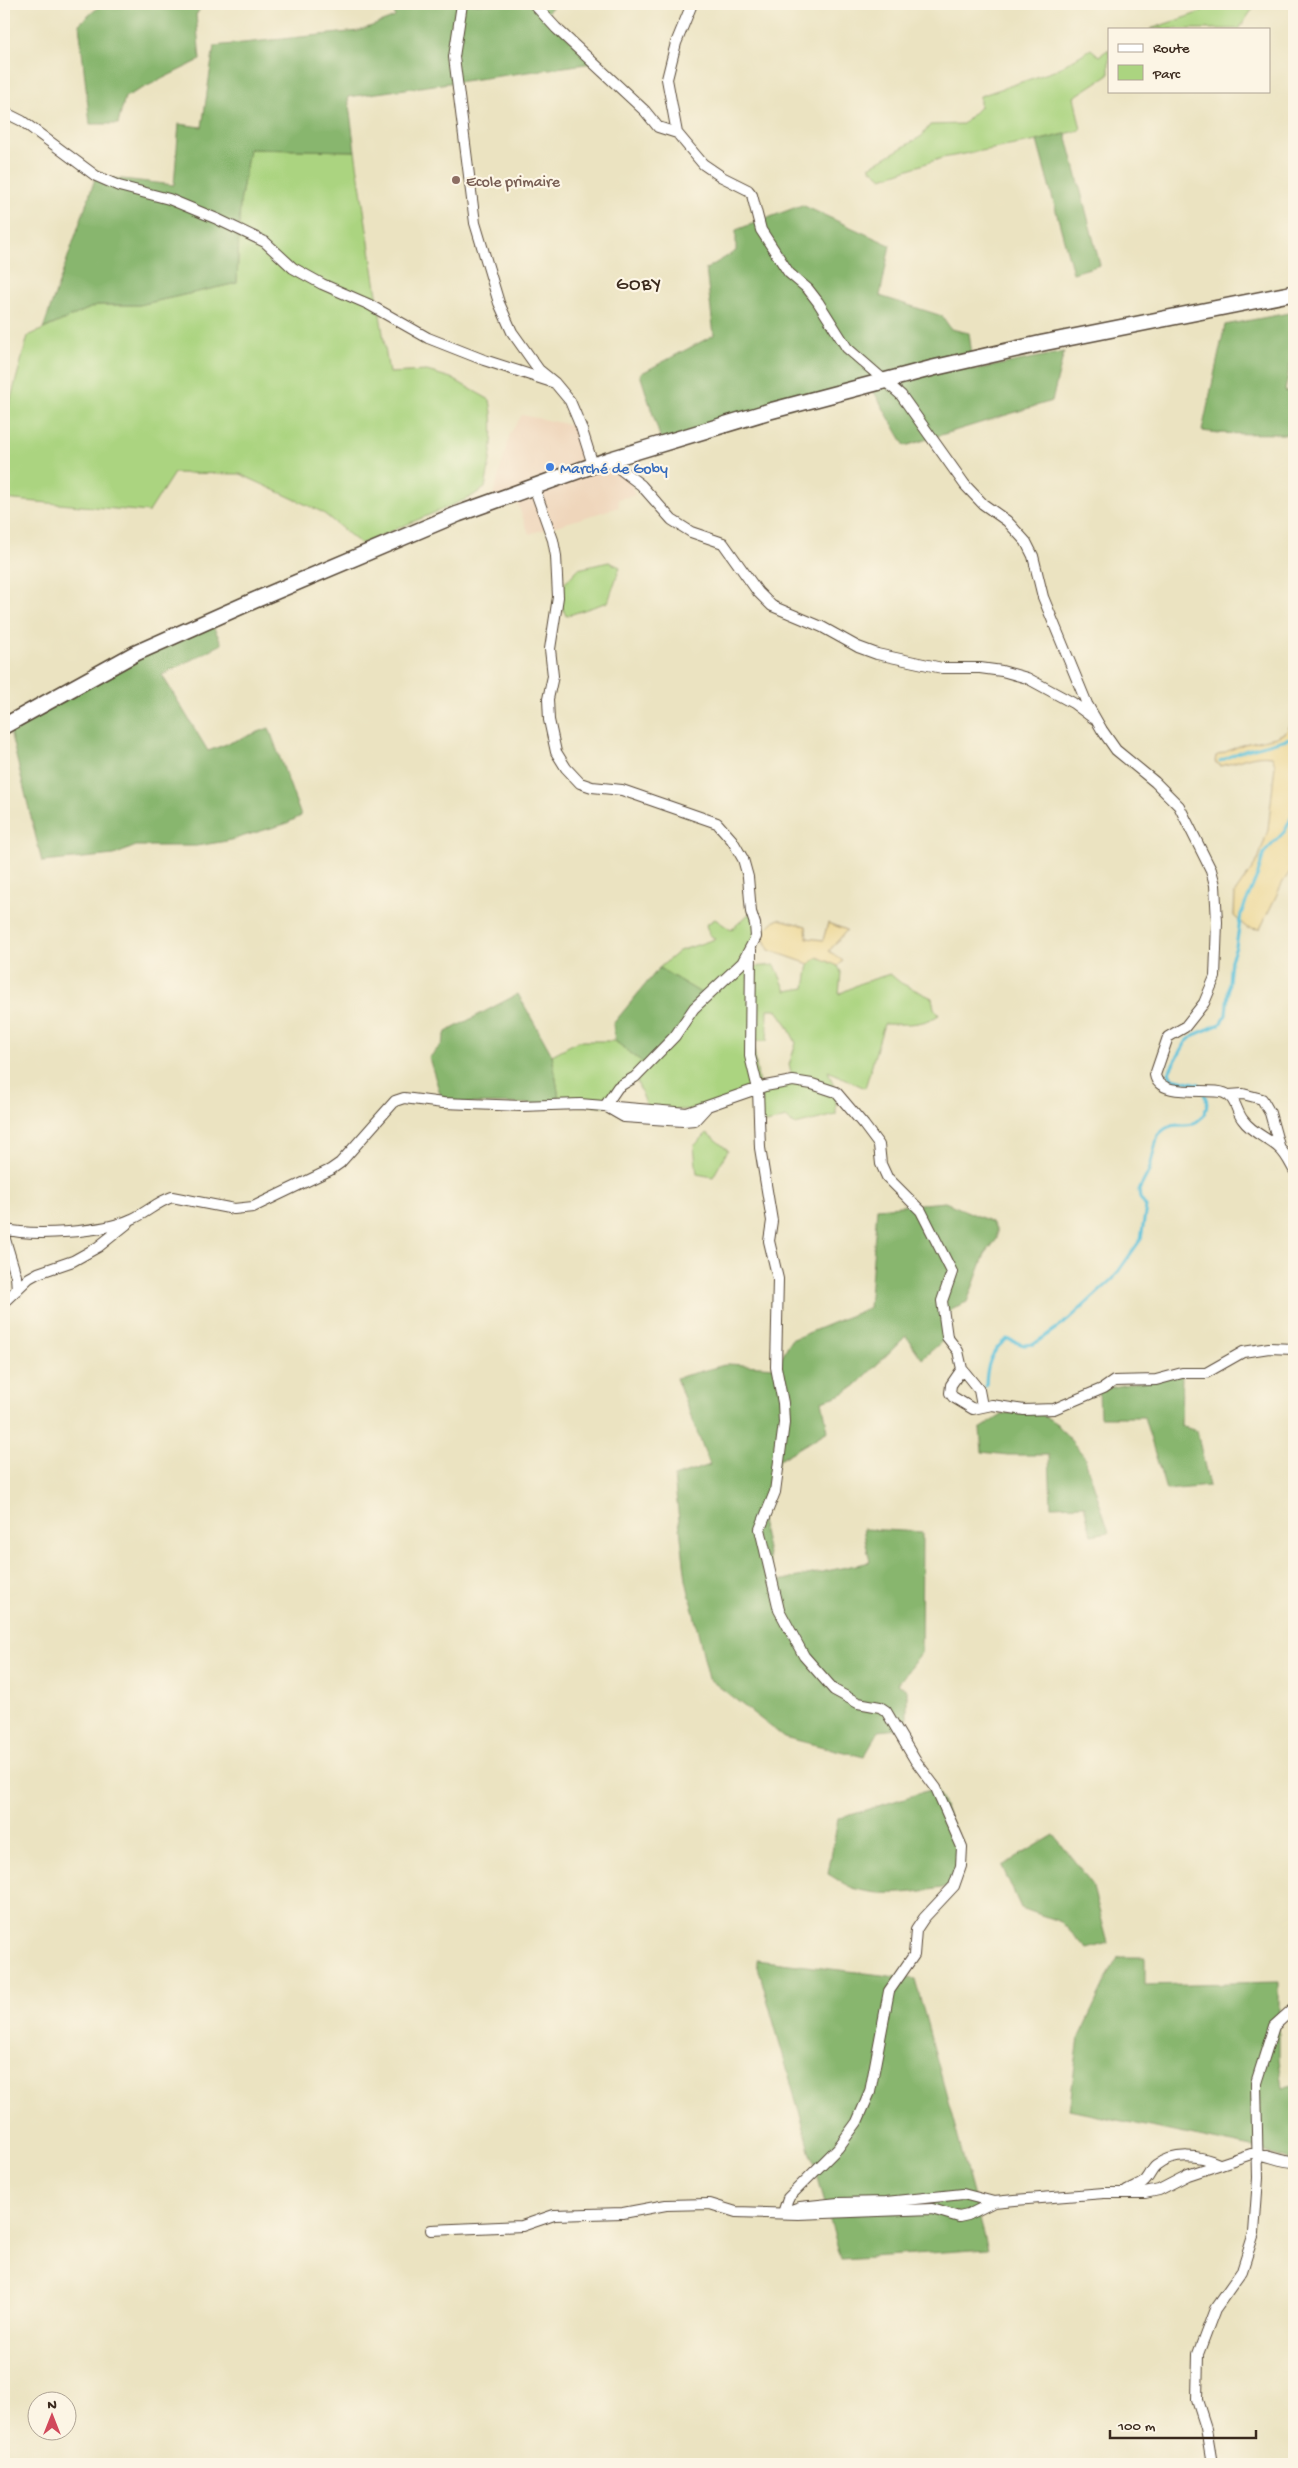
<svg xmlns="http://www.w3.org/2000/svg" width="1298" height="2468" font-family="'Gochi Hand',sans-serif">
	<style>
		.built { fill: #efd6bb }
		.green { fill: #abd480; stroke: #737f4f; fill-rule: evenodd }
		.forest { fill: #88b66e; stroke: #627046 }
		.sand { fill: #eeda9e; stroke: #94825e }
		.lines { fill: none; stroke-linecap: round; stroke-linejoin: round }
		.stream { stroke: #5ec3dc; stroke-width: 3 }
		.street-casing { stroke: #554636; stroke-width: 12 }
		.secondary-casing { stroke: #554636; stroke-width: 18 }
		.street { stroke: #fff; stroke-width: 10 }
		.secondary { stroke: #fff; stroke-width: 15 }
		.education-dot { fill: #8d6e63; stroke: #fcf5e5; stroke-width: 2 }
		.shop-dot { fill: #3f7fe0; stroke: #fcf5e5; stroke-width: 2 }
		.labels { text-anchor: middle; stroke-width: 4.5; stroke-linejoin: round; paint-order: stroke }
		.education-label { font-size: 16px; fill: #785e54; stroke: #fcf5e5; text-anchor: start }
		.shop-label { font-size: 16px; fill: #366cbe; stroke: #fcf5e5; text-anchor: start }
		.quarter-label { font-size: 19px; letter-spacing: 1px; fill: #3b2a1e; stroke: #fcf5e5 }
	</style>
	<rect width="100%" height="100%" fill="#fcf5e5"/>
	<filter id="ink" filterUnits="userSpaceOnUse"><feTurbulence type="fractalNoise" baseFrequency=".02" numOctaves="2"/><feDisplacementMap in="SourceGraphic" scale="10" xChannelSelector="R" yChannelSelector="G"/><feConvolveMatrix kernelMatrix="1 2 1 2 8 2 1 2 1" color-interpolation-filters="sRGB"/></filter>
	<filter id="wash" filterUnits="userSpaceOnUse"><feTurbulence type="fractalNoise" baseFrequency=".0096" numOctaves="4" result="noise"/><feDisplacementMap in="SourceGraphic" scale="20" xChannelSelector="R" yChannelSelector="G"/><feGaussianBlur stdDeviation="1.12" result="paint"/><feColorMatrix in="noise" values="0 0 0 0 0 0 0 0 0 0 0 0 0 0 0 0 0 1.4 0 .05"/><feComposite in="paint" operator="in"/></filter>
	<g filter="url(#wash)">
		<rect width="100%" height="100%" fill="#ebe3c1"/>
		<path class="built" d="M522 415 581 427 593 465 608 460 628 475 635 495 618 499 619 507 529 534 514 495 491 503 510 434Z"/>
		<path class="green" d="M1204 4H1256L1239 29H1150L1201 12Z
			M1091 49 1099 56 1109 49V74L1074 97 1081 130 1037 141 942 158 882 178 869 167 922 136 930 125 963 124 980 107V96L1054 71Z
			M249 149 355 151 389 373 427 371 451 378 490 400C496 430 491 458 485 488L469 498 361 544 322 512 240 474 174 473 149 512 4 499V438L6 437 7 413 28 336 97 305H139L237 283 240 203Z
			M609 562 620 567 608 602 566 616 558 597 565 583 578 569Z
			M751 912 761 934 756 937 752 967 775 965 786 991 805 988 809 964 818 957 838 966 841 972 839 994 861 983 890 974 901 983 932 998 934 1008 939 1015C922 1026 904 1024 884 1024L865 1088 828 1071 836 1092V1115L795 1125 786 1118 759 1125 756 1093 702 1109 649 1111 635 1077 605 1106 560 1104 552 1055 578 1041H615L646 1065 706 996 659 968 679 951 715 939 709 934 706 925 715 919 731 930ZM768 1009H776L786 1023 796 1043 789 1065 793 1078 759 1086 753 1041H767Z
			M707 1133 728 1150 713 1177 697 1174 694 1146Z"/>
		<path class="forest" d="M102 4H203L196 15 200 60 125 97 118 124H90L79 24Z
			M393 4H555L545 15 593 63 348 97 355 151 249 149 240 203 237 283 139 305H97L43 329 96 176 174 185 179 124 202 127 214 46 359 31 395 17Z
			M1066 134 1100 265 1073 273 1037 141Z
			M802 205 890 245 880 296 942 316 951 329 969 333 974 370 1064 352 1052 401 905 446 870 385 662 443 640 374 714 335 706 269 736 251V230Z
			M1294 312V344L1285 391 1294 394V435C1263 432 1233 436 1202 431L1225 325Z
			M210 620 222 644 162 675 208 751 269 728 301 816 285 824 227 841 196 846H136L114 855 42 862 8 723Z
			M659 968 706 996 646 1065 615 1041 613 1024Z
			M518 994 552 1055 560 1104 443 1103 429 1058 442 1044 446 1032Z
			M945 1202 992 1222 997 1230V1239L985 1254 967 1302 953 1308 944 1318 947 1337 922 1359 906 1336 855 1386 840 1395 822 1401 828 1431 779 1460 761 1521 774 1582 870 1562 863 1529 922 1532 921 1653 898 1684 907 1690V1723L898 1729 879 1731 864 1757 784 1737 709 1679 686 1580 674 1477 710 1465 676 1378 728 1364 776 1367 791 1340 869 1308 877 1208Z
			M1182 1373 1181 1426 1197 1431 1209 1486 1166 1490 1144 1417H1100L1099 1390Z
			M1024 1410H1035L1057 1424 1084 1456 1109 1532 1091 1535 1084 1505 1051 1506 1049 1455H1008L982 1452 980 1429 1002 1415Z
			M936 1788 962 1847 954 1886C923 1891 887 1898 856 1889 846 1886 837 1879 828 1874L838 1819Z
			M1054 1835 1092 1884 1108 1943 1087 1949 1061 1922 1021 1908 1002 1866Z
			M1117 1957H1145V1985L1279 1982V2059L1283 2088 1294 2086V2162L1257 2149 1069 2110 1079 2037Z
			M756 1960 915 1979 988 2249 841 2259Z"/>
		<path class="sand" d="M1294 719V866L1283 882 1260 929 1247 928 1234 916 1235 893 1258 860 1268 830 1275 765 1272 756C1252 753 1239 762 1221 766L1215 762 1216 756 1244 744 1276 737 1286 732Z
			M779 919 806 926 807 938 823 940 828 923 847 930 829 951 843 961 838 966 818 957 809 964 769 950 761 934 773 922Z"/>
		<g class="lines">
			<path class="stream" d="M1220 761 1240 752 1294 737
				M1294 765 1291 786 1294 799
				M1201 1089 1199 1084 1172 1078 1169 1072 1186 1042 1194 1035 1220 1024 1226 1015 1231 960 1236 947 1241 914 1258 874 1264 853 1285 831 1292 816 1294 802
				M986 1386C986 1368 991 1350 1007 1339L1024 1345 1034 1344 1068 1320 1113 1279 1141 1239 1146 1207 1140 1198 1139 1190 1149 1171 1158 1135C1162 1131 1166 1127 1171 1126 1178 1124 1185 1126 1192 1124 1204 1119 1211 1106 1204 1094"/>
		</g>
	</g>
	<g filter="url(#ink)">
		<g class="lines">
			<defs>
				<path id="street" d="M462 4 454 57 475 223 499 303 512 332 539 370 555 383 570 401 581 427 593 465
					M534 4 556 28 645 111 658 127 677 133 703 164 722 177 748 190 752 195 761 230 789 273 808 289 818 302 847 348 901 395 965 485 983 504 1007 521 1026 542 1033 556 1043 597 1087 704 1102 730 1116 750 1155 782 1179 806 1211 870 1215 885 1217 922 1215 977 1204 1003 1185 1027 1168 1037 1155 1075C1159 1099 1210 1087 1224 1093 1236 1097 1236 1112 1243 1120 1252 1133 1268 1138 1279 1148 1286 1154 1290 1163 1294 1170
					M4 112 22 121 96 176 119 186 169 199 217 219 265 242 293 268 322 284 368 304 428 338 484 360 555 383
					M677 133 667 79 676 43 692 4
					M608 460 641 485 672 520 691 532 723 543 758 592 772 606 822 627 858 647 877 654 942 668H980L1002 671 1027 678 1073 703 1093 718
					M534 487 553 540 556 556 558 597 550 649 553 676 548 699 549 720 556 752 566 768 580 783 592 787 622 790 717 823 732 840 743 859 748 877 751 912 755 924 756 937 742 963 694 1008 675 1036 635 1077 618 1087 605 1106 624 1117 683 1121 695 1120 706 1108
					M751 949 750 1056 758 1089 760 1148 772 1221 769 1241 778 1279 776 1367 783 1403 784 1423 775 1492 760 1529 779 1610 804 1656 834 1690 858 1703 880 1707 886 1711 915 1760 936 1788 962 1847 961 1866 954 1886 924 1918 916 1930 914 1955 889 1991 870 2092 857 2122 838 2148 788 2198 783 2213 800 2207 838 2203 886 2202 963 2194 994 2202
					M1229 1095 1243 1094 1262 1099 1270 1113 1280 1149
					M4 1229C32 1237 105 1232 132 1219 146 1213 157 1202 172 1197L234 1209 253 1207 330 1170 340 1163 395 1101 404 1098 443 1103 521 1106 580 1104 687 1113 765 1086 793 1081 812 1084 836 1092 864 1125 879 1145 881 1164 887 1177 921 1211 952 1272 942 1301 947 1337 958 1351 962 1369 951 1385 950 1393 953 1397 973 1409 992 1405 1024 1410 1054 1409 1104 1388 1114 1381 1156 1380 1182 1373H1206L1243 1352 1269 1348 1294 1349
					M4 1236 16 1276 17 1290
					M4 1302 29 1278 38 1273 73 1261 98 1247 128 1223
					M962 1369 979 1390 982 1406
					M1127 2191C1132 2188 1139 2186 1144 2182 1149 2178 1151 2170 1156 2166 1174 2152 1200 2155 1219 2164
					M431 2230 522 2226 554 2215 623 2213 666 2205 710 2204 736 2212 798 2214 932 2209 959 2217 968 2215 994 2202 1015 2200 1104 2193H1145L1159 2190 1188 2175 1251 2154C1265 2153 1279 2162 1294 2162
					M1212 2464 1206 2428 1197 2400 1198 2354 1215 2309 1242 2271 1254 2233 1258 2178 1256 2083 1274 2026 1294 2008"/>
				<path id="secondary" d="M4 726 136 653 253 601 458 514 608 460 770 411 933 368 1043 343 1294 293"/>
			</defs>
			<use href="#street" class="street-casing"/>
			<use href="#secondary" class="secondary-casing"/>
			<use href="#street" class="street"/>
			<use href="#secondary" class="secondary"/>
		</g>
	</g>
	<circle class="education-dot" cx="456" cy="180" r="5"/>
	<circle class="shop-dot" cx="550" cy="467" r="5"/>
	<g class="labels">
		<g class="education-label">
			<text x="466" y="186">Ecole primaire</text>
		</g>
		<g class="shop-label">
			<text x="560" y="473">Marché de Goby</text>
		</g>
		<g class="quarter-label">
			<text x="639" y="289">GOBY</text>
		</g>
	</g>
	<rect width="1298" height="2468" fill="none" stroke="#fcf5e5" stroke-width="20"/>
	<rect x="1108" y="28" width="162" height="65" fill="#fcf5e5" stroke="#afa495"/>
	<rect x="1118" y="44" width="25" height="8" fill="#ffffff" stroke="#afa495"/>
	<text x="1153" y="52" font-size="15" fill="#3b2a1e">Route</text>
	<rect x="1118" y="65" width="25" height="15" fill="#abd480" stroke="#afa495"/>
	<text x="1153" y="78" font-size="15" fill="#3b2a1e">Parc</text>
	<g transform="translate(52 2416)"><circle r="24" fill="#fcf5e5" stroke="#afa495"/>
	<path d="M0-4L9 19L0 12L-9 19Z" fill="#d1495b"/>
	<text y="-8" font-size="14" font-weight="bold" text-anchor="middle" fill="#3b2a1e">N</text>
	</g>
	<path d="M1110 2430v8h146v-8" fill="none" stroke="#3b2a1e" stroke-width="2.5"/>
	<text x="1118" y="2430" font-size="15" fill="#3b2a1e" stroke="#fcf5e5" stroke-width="4" paint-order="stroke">100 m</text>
</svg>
